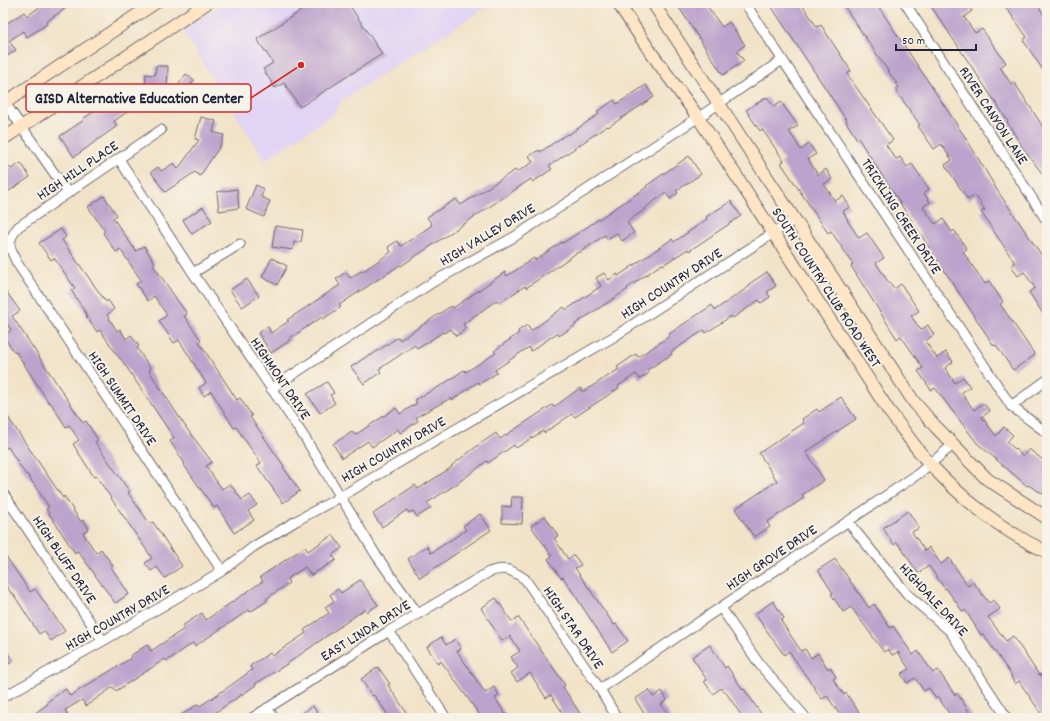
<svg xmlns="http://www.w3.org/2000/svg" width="1050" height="721" font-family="Dekko,sans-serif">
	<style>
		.built { fill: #e1d4f4 }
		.building { fill: #bca2cc }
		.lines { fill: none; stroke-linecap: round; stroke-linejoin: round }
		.street-casing { stroke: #6b666c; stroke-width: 11 }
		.secondary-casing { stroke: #6b666c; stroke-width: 14 }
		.street { stroke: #fff; stroke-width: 9 }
		.secondary { stroke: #fee5c5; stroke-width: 12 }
		.labels { text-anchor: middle; stroke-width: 4; stroke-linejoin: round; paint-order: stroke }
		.street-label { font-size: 15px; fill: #22223b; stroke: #f7f3e8 }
		.leader { fill: none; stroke: #d62828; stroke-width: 1.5 }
		.callout-dot { fill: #d62828; stroke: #f7f3e8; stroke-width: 1.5 }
		.callout { fill: #f7f3e8; stroke: #d62828; stroke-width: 1.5 }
		.callout-label { font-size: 16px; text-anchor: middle; font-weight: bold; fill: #22223b }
	</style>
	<rect width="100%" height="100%" fill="#f7f3e8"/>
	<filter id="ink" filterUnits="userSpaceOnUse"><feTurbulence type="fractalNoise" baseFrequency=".025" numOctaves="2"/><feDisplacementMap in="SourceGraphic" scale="8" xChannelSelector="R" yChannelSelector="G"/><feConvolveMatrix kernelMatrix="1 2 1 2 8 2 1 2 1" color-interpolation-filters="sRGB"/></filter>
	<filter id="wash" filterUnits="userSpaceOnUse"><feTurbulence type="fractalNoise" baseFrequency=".012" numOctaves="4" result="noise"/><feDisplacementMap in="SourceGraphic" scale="16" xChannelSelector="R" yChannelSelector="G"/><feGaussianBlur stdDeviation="0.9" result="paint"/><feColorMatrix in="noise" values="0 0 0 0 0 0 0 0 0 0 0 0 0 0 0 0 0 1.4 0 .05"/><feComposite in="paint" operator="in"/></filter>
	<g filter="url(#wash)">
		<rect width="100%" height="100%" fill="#f2e3c8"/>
		<path class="built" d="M223 3H493L342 100 334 114 265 160 182 30Z"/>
		<g id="blocks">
			<path class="building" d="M39 3H73L46 22 47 24 27 37 23 31 9 41 16 50 3 59V26L24 12 27 16 41 6Z
				M313 3H348L382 54 300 107 284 83 275 88 263 69 273 63 257 39Z
				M676 3H705L722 27 729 22 745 45 737 51 744 61 723 75Z
				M769 3H801L817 27 821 25 851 71 847 74 893 140 886 145 896 159 900 157 907 167 912 164 929 189 924 193 930 202 923 207 935 224 943 219 952 232 954 230 967 249 963 252 985 284 989 281 1003 302 1000 304 1035 355 1013 370 996 345 994 346 896 197 858 138 857 139 846 122 847 121Z
				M842 3H876L967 140 999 193 1047 263V320L1029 292 1035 288 1024 272 1018 276 1011 266 1015 263 981 212 985 210 975 195 968 200 945 165 952 160 941 144 934 149 918 126 920 125 895 89 899 87Z
				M929 3H967L972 11 964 17 975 33 982 29 1006 63 1000 67 1011 84 1014 82 1047 133V180L1023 148 1007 122 1008 121Z
				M1003 3H1036L1047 19V76L1023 40 1027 37Z
				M156 66H168L167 91 145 90 146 74 155 75Z
				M186 74 194 80 188 88 198 95 190 106 172 94Z
				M646 85 654 97 608 127 607 126 549 166 552 169 533 182 531 179 401 266 400 265 374 282 339 305 341 307 323 319 322 317 290 338 291 340 271 353 258 333 268 327 271 333 289 321 287 320 340 285 336 279 346 272 350 278 361 271 362 272 391 252 388 247 397 241 401 246 418 235 432 225 427 217 456 199 461 205 515 170 517 172 533 162 529 156 539 150 540 152 567 134 568 135 599 114 597 112 614 100 617 104Z
				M124 87 136 106 114 121 117 126 74 157 60 136 84 120 83 119 109 101 107 98Z
				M767 97 774 107 781 102 791 116 798 126 789 131 801 150 809 144 816 154 808 159 818 175 826 169 832 179 824 184 835 201 843 196 850 207 843 211 848 220H847L859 238 867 233 884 258 876 263 887 280 894 289 901 284 919 311 911 316 921 330 928 325 934 335 925 341 937 358 946 352 953 362 945 368 955 383 963 377 970 387 961 393 974 410 983 403 990 411 982 417 996 436 1004 427 1013 435 1007 442 1023 456 1029 449 1047 463V496L1028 485 1027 486 977 443 935 388 931 390 918 371 923 368 901 336 897 339 851 266 853 264 831 231 828 233 781 163 784 161 762 129 760 131 746 110Z
				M201 117 216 121 213 132 224 135 220 146 200 176 195 172 165 192 151 172 158 167 161 171 174 163 178 169 199 140 195 139Z
				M689 156 701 174 676 191 678 193 670 199 666 193 650 204 644 209V210L627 222 634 233 622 241 617 233 607 239 605 235 579 253 578 252 526 288 525 286 499 303 497 300 463 324 466 329 456 336 451 329 444 333 443 332 417 349 415 345 379 369 381 372 364 384 351 367 369 355 370 356 398 337 400 340 451 306 453 308 505 272 507 276 534 258 535 260 562 242 563 243 647 187 646 186Z
				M21 163 30 177 3 195V168L8 165 11 169Z
				M256 185 264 189 261 197 270 201 264 217 246 209Z
				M237 189 239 208 219 211 217 192Z
				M104 196 117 215 113 218 136 251 144 246 155 263 153 265 187 314 184 316 201 340 199 342 237 400 240 398 252 416 250 417 284 466 283 467 300 491 283 503 257 466 261 463 236 427 234 428 211 391 204 396 199 388 206 383 179 340 174 343 159 321 167 315 154 296 148 301 136 284 141 280 120 249 116 252 103 233 105 231 88 207Z
				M731 201 741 216 689 251 688 249 663 265 662 264 627 288 628 289 575 324 576 325 559 336 557 333 531 351 529 347 495 370 497 373 479 384 478 382 452 400 451 398 416 417 418 421 400 433 398 429 372 447 368 441 342 458 333 444 352 432 355 435 396 408 400 414 417 403 415 400 442 385 464 370 466 372 496 353 494 351 519 333 518 331 527 325 531 331 564 307 566 310 601 286 596 278 604 273 609 280 617 274 618 276 672 239 674 242 707 219 706 217Z
				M203 207 212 221 192 234 183 220Z
				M275 226 303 230 301 242H294L293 250 272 247Z
				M61 229 66 237 62 240 106 302 108 300 114 309 107 315 117 331 120 329 126 339 131 335 139 346 137 348 151 369 149 371 187 429 212 462 206 466 217 482 222 489 230 484 242 500 250 495 257 505 248 511 254 520 234 533 217 506 214 508 184 465 185 464 170 441 174 438 121 359H120L100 330 97 332 86 316 87 315 71 290 75 288 54 258 51 260 39 243Z
				M272 258 287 266 277 285 262 277Z
				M767 272 776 286 767 292 770 297 761 303 759 300 733 318 731 316 706 333 704 330 671 352 672 354 647 370 649 373 640 379 636 374 618 386 619 388 575 417 572 414 544 433 543 431 516 448 514 445 488 463 487 461 455 485 427 503 431 508 417 517 413 511 409 513 407 510 382 527 373 514 415 485 418 489 452 467 451 466 477 446 496 433 500 439 552 405 554 407 580 388 583 392 619 369 617 367 636 354 638 357 670 336 669 334 712 305 715 310 750 286 749 284Z
				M247 279 259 296 242 307 230 290Z
				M3 287 20 311 12 316 83 423 86 421 98 440 95 442 130 492 128 493 150 524 153 522 182 566 165 578 157 567 151 571 145 563 152 558 96 476 94 477 73 444 79 440 69 425 66 427 50 402 49 403 16 352 15 353 3 336 11 330 5 321 3 323Z
				M327 382 334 393 330 395 335 403 320 413 307 394Z
				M841 397 856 419 806 452 824 480 802 495 804 498 767 522 770 527 754 537 735 509 777 481 759 453 804 423 802 419 817 409 819 412Z
				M3 410 63 498 64 496 81 522 83 520 89 529 83 533 96 553 101 549 113 566 111 567 129 594 115 603 78 551 75 553 46 509 49 507 27 474 26 475 8 447 6 448 3 443Z
				M512 497H523L522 524 502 523V506L511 507Z
				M908 511 919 528 912 532 925 551 929 547 941 564 949 558 968 586 973 582 989 603 994 600 1000 609 988 617 1006 641 1013 636 1039 675 1040 674 1047 684V718H1044L1019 681 1015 684 1011 677 1012 676 983 634 981 635 965 610 963 612 946 588 945 589 929 566 918 573 897 542 894 545 883 528Z
				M480 514 491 530 420 578 408 559 427 546 431 553 466 530 463 526Z
				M545 516 558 536 554 538 568 559 574 555 581 565 575 568 614 625 616 624 628 641 612 652 563 577 561 578 548 559 552 556 531 526Z
				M333 535 342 548 332 555 336 560 311 575 305 567 287 579 289 583 266 599 267 601 250 612 249 610 195 646 193 643 167 661 165 659 116 691 113 687 86 706 82 700 65 710 68 715 64 718H28L48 704 47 702 66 689 70 696 131 658 130 656 147 645 151 651 184 629 182 626 202 613 206 620 263 581 260 577 305 547 308 551Z
				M3 552 30 592 35 589 65 631 51 641 44 631 39 634 12 592 11 593 3 581Z
				M835 559 869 608 874 604 890 628 893 626 913 655 918 651 933 673 938 670 955 695 957 693 973 718H952L938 697 936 699 929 688 924 691 915 678 907 683 901 674 909 669 898 652 892 655 888 649 884 652 851 607 843 612 831 594 833 593 818 570Z
				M360 580 378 605 367 612 365 609 287 664 255 684 256 685 207 718H177L198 704 200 706 227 688 252 670 250 666 270 653 272 656 306 633 304 630 329 613 325 607 334 601 330 595 338 589 341 593Z
				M496 598 512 622 518 617 565 685 563 687 583 718H566L551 695 546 698 530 673 517 682 511 673 518 668 511 657 520 651 510 636 502 641 481 608Z
				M773 601 784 618 781 621 801 651 805 649 811 658 818 653 828 669 830 667 836 677 833 679 844 695 846 693 863 718H842L827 696 822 699 789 651 784 655 755 614Z
				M441 637 446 645 455 639 461 649 457 651 485 693 494 687 499 695 495 698 508 718H482L441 661 438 664 427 647Z
				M710 645 725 668 727 666 743 690 744 689 764 718H743L725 691 723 692 721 688 713 694 704 681 707 680 692 657Z
				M3 647 13 661 3 668Z
				M378 667 390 684 388 685 410 718H390L374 695 372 696 361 679Z
				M649 690 653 697 662 691 667 700 661 704 671 718H647L635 699Z
				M313 706 321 718H295Z"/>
		</g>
	</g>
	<g filter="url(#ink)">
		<use href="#blocks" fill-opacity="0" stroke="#6b666c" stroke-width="1"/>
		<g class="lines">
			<defs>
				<path id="street" d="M745 3 1011 406 1047 433
					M905 3 1047 221
					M3 100 68 193
					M161 130 18 227C6 243 9 247 17 263L222 571
					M119 159 193 273 305 438 376 555 418 614
					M193 273 240 244
					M271 389 433 282 514 237 708 111 782 60
					M1011 406 1047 380
					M3 493 103 641
					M848 522 908 595 950 631 1007 718
					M721 608 760 665 806 718
					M389 631 446 718
					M600 689 918 474 954 444
					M3 697 103 641 222 571 253 547 296 521 340 497 615 336 795 219
					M267 708 274 718
					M252 718 389 631 489 572C506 566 511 570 525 579L600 689 617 718"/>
				<path id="secondary" d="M618 3 652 54 698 117 889 411C903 429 915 448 930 464 962 499 1004 532 1047 552
					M653 3 914 402 935 426 987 479 1047 518
					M3 104 155 3
					M3 139 207 3"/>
			</defs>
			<use href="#street" class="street-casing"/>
			<use href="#secondary" class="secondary-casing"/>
			<use href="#street" class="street"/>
			<use href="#secondary" class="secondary"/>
		</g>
	</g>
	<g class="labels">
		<g class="street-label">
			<text transform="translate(994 115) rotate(57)" y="5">RIVER CANYON LANE</text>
			<text transform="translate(77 170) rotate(-34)" y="5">HIGH HILL PLACE</text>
			<text transform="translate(902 216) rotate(57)" y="5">TRICKLING CREEK DRIVE</text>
			<text transform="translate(487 234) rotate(-31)" y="5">HIGH VALLEY DRIVE</text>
			<text transform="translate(671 283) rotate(-33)" y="5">HIGH COUNTRY DRIVE</text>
			<text transform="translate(827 287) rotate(57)" y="5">SOUTH COUNTRY CLUB ROAD WEST</text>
			<text transform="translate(281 378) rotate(56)" y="5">HIGHMONT DRIVE</text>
			<text transform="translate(123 398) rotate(56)" y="5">HIGH SUMMIT DRIVE</text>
			<text transform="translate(393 449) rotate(-30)" y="5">HIGH COUNTRY DRIVE</text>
			<text transform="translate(771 557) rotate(-34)" y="5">HIGH GROVE DRIVE</text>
			<text transform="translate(65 559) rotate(56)" y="5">HIGH BLUFF DRIVE</text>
			<text transform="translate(934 599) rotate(47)" y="5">HIGHDALE DRIVE</text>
			<text transform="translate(117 617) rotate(-30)" y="5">HIGH COUNTRY DRIVE</text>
			<text transform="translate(574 627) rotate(56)" y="5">HIGH STAR DRIVE</text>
			<text transform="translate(365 630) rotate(-32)" y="5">EAST LINDA DRIVE</text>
		</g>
	</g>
	<path class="leader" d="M301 65L251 98"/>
	<circle class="callout-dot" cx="301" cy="65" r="4"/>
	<rect class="callout" x="26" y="84" width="225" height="28" rx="4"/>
	<g class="callout-label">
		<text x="139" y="103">GISD Alternative Education Center</text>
	</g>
	<rect width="1050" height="721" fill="none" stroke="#f7f3e8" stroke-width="16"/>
	<path d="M896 44v6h80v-6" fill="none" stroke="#22223b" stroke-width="2"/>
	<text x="902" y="44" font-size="12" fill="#22223b" stroke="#f7f3e8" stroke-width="3" paint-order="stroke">50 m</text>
</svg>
